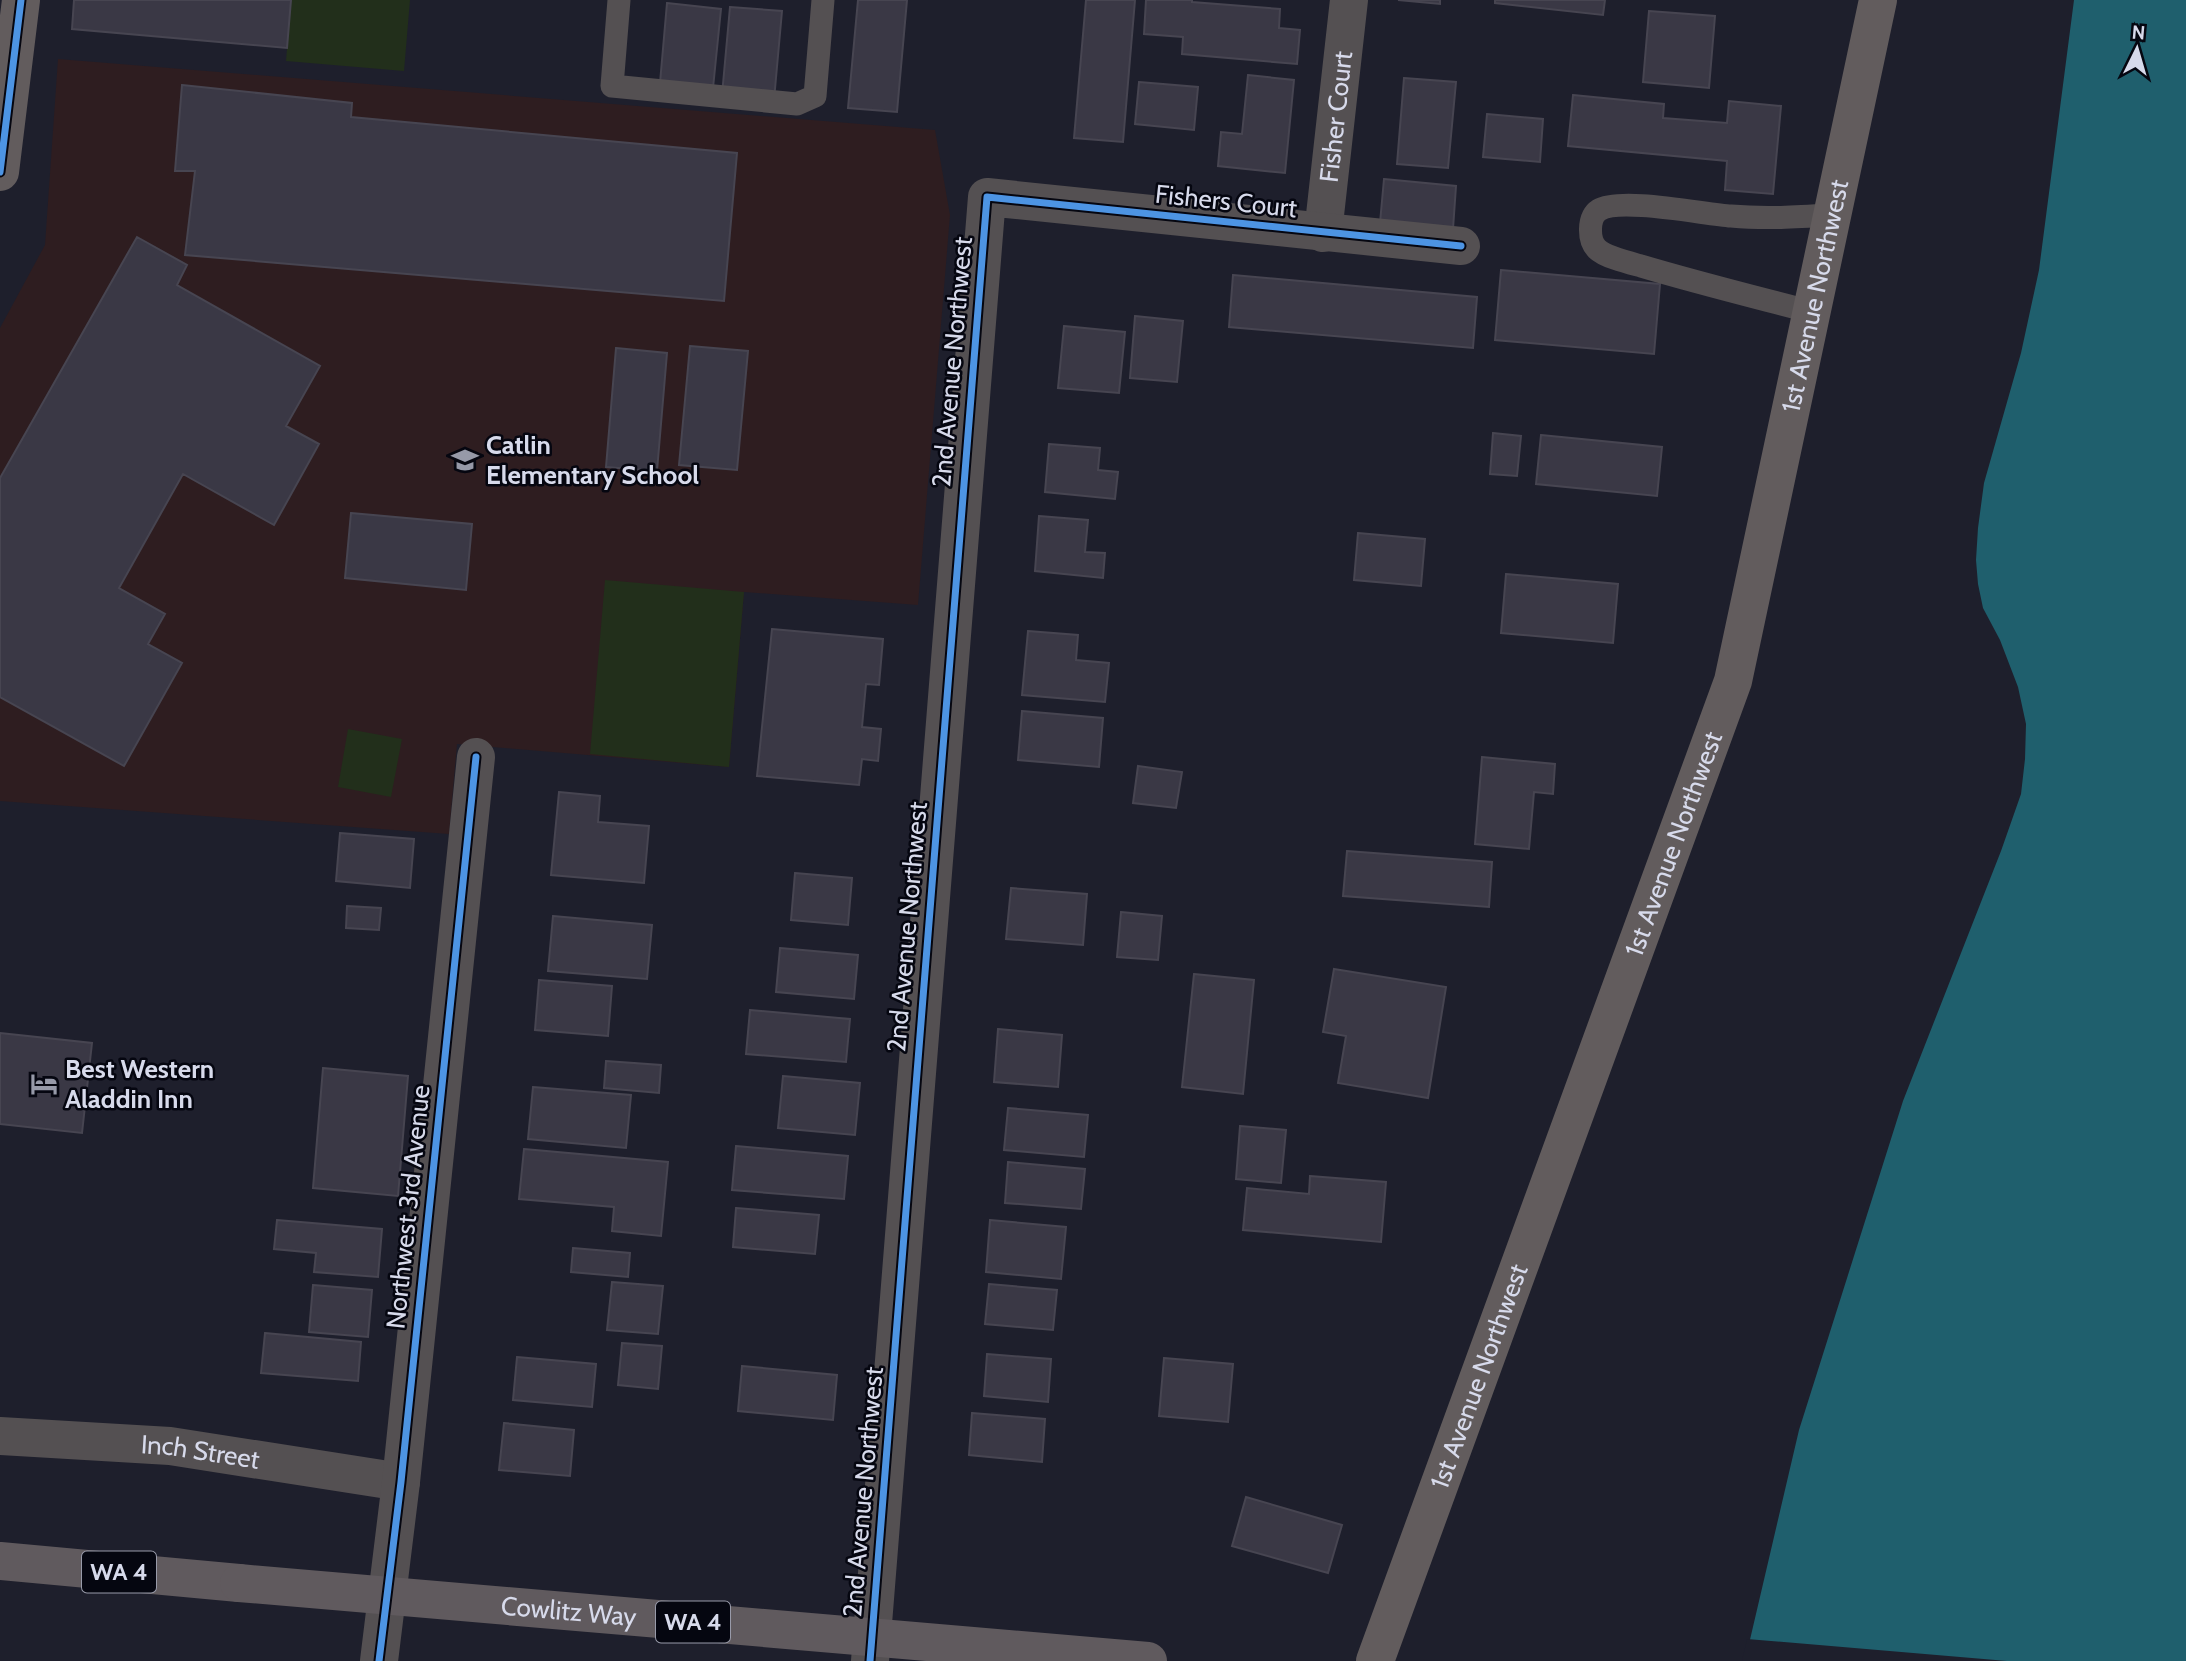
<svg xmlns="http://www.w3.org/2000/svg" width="2186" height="1661" font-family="Cabin,sans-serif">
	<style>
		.education { fill: #2e1d20 }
		.green { fill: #222f1b }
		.water { fill: #1f5f6d }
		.pier { fill: #1e1f2c }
		.building { fill: #3a3845; stroke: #474551; stroke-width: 2 }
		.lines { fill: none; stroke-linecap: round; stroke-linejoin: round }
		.lane { stroke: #545052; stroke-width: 23 }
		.street { stroke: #545052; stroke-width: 38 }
		.secondary { stroke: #625c5d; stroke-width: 38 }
		.primary { stroke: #605a5e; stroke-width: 38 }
		.primary-bridge { stroke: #605a5e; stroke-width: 38 }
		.cycleway-casing { stroke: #050610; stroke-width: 11 }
		.cycleway { stroke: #4d94e3; stroke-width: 7 }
		.labels { text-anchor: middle; stroke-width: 5; stroke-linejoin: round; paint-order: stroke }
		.shield { fill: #050610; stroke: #989aa9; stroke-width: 2 }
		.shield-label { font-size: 24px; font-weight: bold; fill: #d7daeb }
		.street-label { font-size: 26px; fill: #d7daeb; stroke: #050610 }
		.poi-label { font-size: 26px; font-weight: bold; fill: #d7daeb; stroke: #050610; text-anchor: start }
	</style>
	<rect width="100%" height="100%" fill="#1e1f2c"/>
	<path class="education" d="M58 59 935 130 950 215 918 605 744 592 729 767 457 744 449 834 0 801V328L45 245Z"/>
	<path class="green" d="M291 0H410L404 71 286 61Z
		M605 580 744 592 729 767 590 754Z
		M348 729 402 739 391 797 338 787Z"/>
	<path class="water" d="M2074 0H2186V1661H1745L1799 1430 1903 1101 2001 851 2021 794 2025 759 2026 724 2018 687 2000 640 1983 608 1978 584 1976 560 1978 528 1984 483 2021 353 2039 270Z"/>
	<path class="pier" d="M1747 1639 2007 1661H2008H1742Z"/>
	<path class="building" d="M74 0H291L287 48 72 29Z
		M858 0H907L897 112 848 108Z
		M1086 0H1135L1123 142 1074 138Z
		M1146 0H1192V2L1280 9 1279 28 1300 30 1297 64 1182 54 1183 37 1144 34Z
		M1398 0H1440V4Z
		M1495 0H1605L1603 15 1495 3Z
		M667 3 721 9 713 88 660 83Z
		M730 7 782 11 774 100 722 95Z
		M1649 11 1715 16 1709 88 1643 82Z
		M1248 75 1294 80 1285 173 1218 166 1221 132 1242 134Z
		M1404 78 1456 82 1448 168 1397 164Z
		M1139 82 1198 87 1194 130 1135 124Z
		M182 85 352 103 351 117 737 153 724 301 185 255 195 171H175Z
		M1573 95 1664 104 1663 118 1727 123 1729 101 1781 106 1773 194 1725 190 1727 161 1568 146Z
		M1487 114 1543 119 1540 162 1483 157Z
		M1384 179 1456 186 1453 229 1380 223Z
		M137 237 187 265 177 285 320 366 286 426 319 444 274 525 183 474 119 588 165 614 148 644 182 663 124 766 0 697V478Z
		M1501 270 1660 284 1654 354 1495 340Z
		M1233 275 1477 297 1473 348 1229 327Z
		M1135 316 1183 321 1177 382 1130 378Z
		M1064 326 1125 332 1119 393 1058 388Z
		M690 346 748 351 737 470 679 465Z
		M616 348 667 353 657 471 606 467Z
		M1493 433 1521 436 1517 476 1490 474Z
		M1541 435 1662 447 1657 496 1536 484Z
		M1049 444 1100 448 1098 470 1118 472 1115 499 1045 492Z
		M351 513 472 524 466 590 345 578Z
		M1039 516 1088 520 1085 552 1105 553 1103 578 1035 571Z
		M1358 533 1425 539 1421 586 1354 580Z
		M1506 574 1618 584 1613 643 1501 633Z
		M772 629 883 639 879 685 866 684 862 727 881 729 878 761 862 759 859 785 757 776Z
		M1028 631 1078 635 1076 660 1109 663 1105 702 1022 695Z
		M1022 711 1103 718 1099 767 1018 760Z
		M1482 757 1555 764 1553 794 1534 792 1529 849 1475 844Z
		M1138 766 1182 772 1176 808 1133 803Z
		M559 792 600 796 598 822 649 826 644 883 551 875Z
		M340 833 414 839 410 888 336 881Z
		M1347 851 1492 862 1489 907 1343 896Z
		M795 873 852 878 848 925 791 920Z
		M1011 888 1087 894 1083 945 1006 939Z
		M347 906 381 908 379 930 346 928Z
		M1121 912 1162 916 1158 960 1117 957Z
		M553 916 652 925 647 979 548 971Z
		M780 948 858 955 854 999 776 992Z
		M1334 969 1446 987 1428 1098 1338 1083 1346 1036 1323 1032Z
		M1194 974 1254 980 1243 1094 1182 1087Z
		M539 980 612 986 608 1036 535 1030Z
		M750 1010 850 1019 846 1062 746 1054Z
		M998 1029 1062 1035 1058 1087 994 1082Z
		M0 1033 92 1043 82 1133 0 1124Z
		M606 1061 661 1065 659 1093 604 1088Z
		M323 1068 408 1076 398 1196 313 1188Z
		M783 1076 860 1083 855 1135 778 1128Z
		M533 1087 631 1095 626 1148 528 1139Z
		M1008 1108 1088 1115 1084 1157 1004 1150Z
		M1240 1126 1286 1130 1281 1183 1236 1179Z
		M736 1146 848 1156 844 1199 732 1190Z
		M524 1149 668 1162 661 1236 612 1231 614 1207 519 1199Z
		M1008 1162 1085 1169 1081 1209 1005 1203Z
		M1310 1176 1386 1182 1381 1242 1243 1230 1247 1188 1309 1194Z
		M736 1208 819 1215 815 1254 733 1247Z
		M277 1220 382 1229 378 1277 314 1272 316 1253 274 1249Z
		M990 1220 1066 1227 1061 1279 986 1272Z
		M573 1248 630 1253 628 1277 571 1272Z
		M612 1282 663 1286 658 1334 607 1330Z
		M989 1284 1057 1290 1053 1330 985 1324Z
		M313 1285 372 1290 368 1337 309 1332Z
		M265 1333 361 1342 358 1381 261 1373Z
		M622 1343 662 1346 658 1389 618 1385Z
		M987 1354 1051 1359 1048 1402 984 1396Z
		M517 1357 596 1364 592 1407 513 1400Z
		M1164 1358 1233 1364 1228 1422 1159 1416Z
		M742 1366 837 1375 833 1420 738 1411Z
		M972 1413 1045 1419 1042 1462 969 1455Z
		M504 1423 574 1430 570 1476 499 1470Z
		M1246 1497 1342 1525 1328 1573 1232 1546Z"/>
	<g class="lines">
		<path class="lane" d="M619 0 612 86 797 104 815 96 823 0
			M1812 312C1755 297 1698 283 1641 266 1630 263 1605 257 1597 249 1588 240 1588 217 1599 210 1620 197 1703 214 1731 216 1765 219 1798 217 1832 215"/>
		<g class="street">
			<path id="s1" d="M1323 233 1349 0"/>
			<path id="s2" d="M0 1436 170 1446 401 1482"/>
			<path d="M379 1661 401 1482 476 757"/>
			<path d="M870 1661 987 197 1461 246"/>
		</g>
		<g class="secondary">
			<path d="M0 172 21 0"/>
			<path id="s3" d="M1375 1661 1733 681 1878 0"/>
		</g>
		<path class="primary" d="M0 1561 239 1583"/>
		<path class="primary-bridge" id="s4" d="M239 1583 1148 1661"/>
		<defs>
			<path id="cycleway" d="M0 172 21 0
				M379 1661 401 1482 476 757
				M870 1661 987 197 1461 246"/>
		</defs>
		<use href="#cycleway" class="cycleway-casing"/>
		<use href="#cycleway" class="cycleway"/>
	</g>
	<defs>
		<symbol id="school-bare" viewBox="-9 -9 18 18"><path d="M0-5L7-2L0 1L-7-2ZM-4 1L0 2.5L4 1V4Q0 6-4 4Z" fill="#9699a8" stroke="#050610" stroke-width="2.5" paint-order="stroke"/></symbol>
		<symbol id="hotel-bare" viewBox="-9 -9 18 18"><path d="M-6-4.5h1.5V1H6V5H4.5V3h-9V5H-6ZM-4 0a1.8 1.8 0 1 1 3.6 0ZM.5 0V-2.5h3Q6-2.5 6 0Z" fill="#9699a8" stroke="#050610" stroke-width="2.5" paint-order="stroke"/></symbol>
	</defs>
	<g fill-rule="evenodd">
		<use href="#school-bare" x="446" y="441" width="38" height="38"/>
		<use href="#hotel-bare" x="25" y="1065" width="38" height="38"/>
	</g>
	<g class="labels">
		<g class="shield">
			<rect x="82" y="1551.5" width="74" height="41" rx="5"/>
			<rect x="656" y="1601.5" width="74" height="41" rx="5"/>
		</g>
		<g class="shield-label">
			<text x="119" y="1580">WA 4</text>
			<text x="693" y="1630">WA 4</text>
		</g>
		<g class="street-label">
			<text dy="9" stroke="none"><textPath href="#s1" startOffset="117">Fisher Court</textPath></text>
			<text transform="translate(1226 201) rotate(6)" y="9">Fishers Court</text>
			<text dy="9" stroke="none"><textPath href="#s3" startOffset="1437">1st Avenue Northwest</textPath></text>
			<text transform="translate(952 362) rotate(-85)" y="9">2nd Avenue Northwest</text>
			<text dy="9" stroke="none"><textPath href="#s3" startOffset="870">1st Avenue Northwest</textPath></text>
			<text transform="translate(907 927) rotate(-85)" y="9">2nd Avenue Northwest</text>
			<text transform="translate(408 1207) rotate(-84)" y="9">Northwest 3rd Avenue</text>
			<text dy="9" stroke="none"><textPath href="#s3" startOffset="303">1st Avenue Northwest</textPath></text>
			<text dy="9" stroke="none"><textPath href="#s2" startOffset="201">Inch Street</textPath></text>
			<text transform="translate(863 1492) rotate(-85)" y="9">2nd Avenue Northwest</text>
			<text dy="9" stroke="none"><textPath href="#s4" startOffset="331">Cowlitz Way</textPath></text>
		</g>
		<g class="poi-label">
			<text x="486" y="454">Catlin<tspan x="486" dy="30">Elementary School</tspan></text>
			<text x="65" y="1078">Best Western<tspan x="65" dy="30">Aladdin Inn</tspan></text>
		</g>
	</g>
	<g transform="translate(2137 49) rotate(5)" stroke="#050610" stroke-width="5" paint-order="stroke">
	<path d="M0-5L12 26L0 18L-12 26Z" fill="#d7daeb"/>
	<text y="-10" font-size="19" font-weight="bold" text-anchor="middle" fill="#d7daeb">N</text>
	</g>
</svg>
